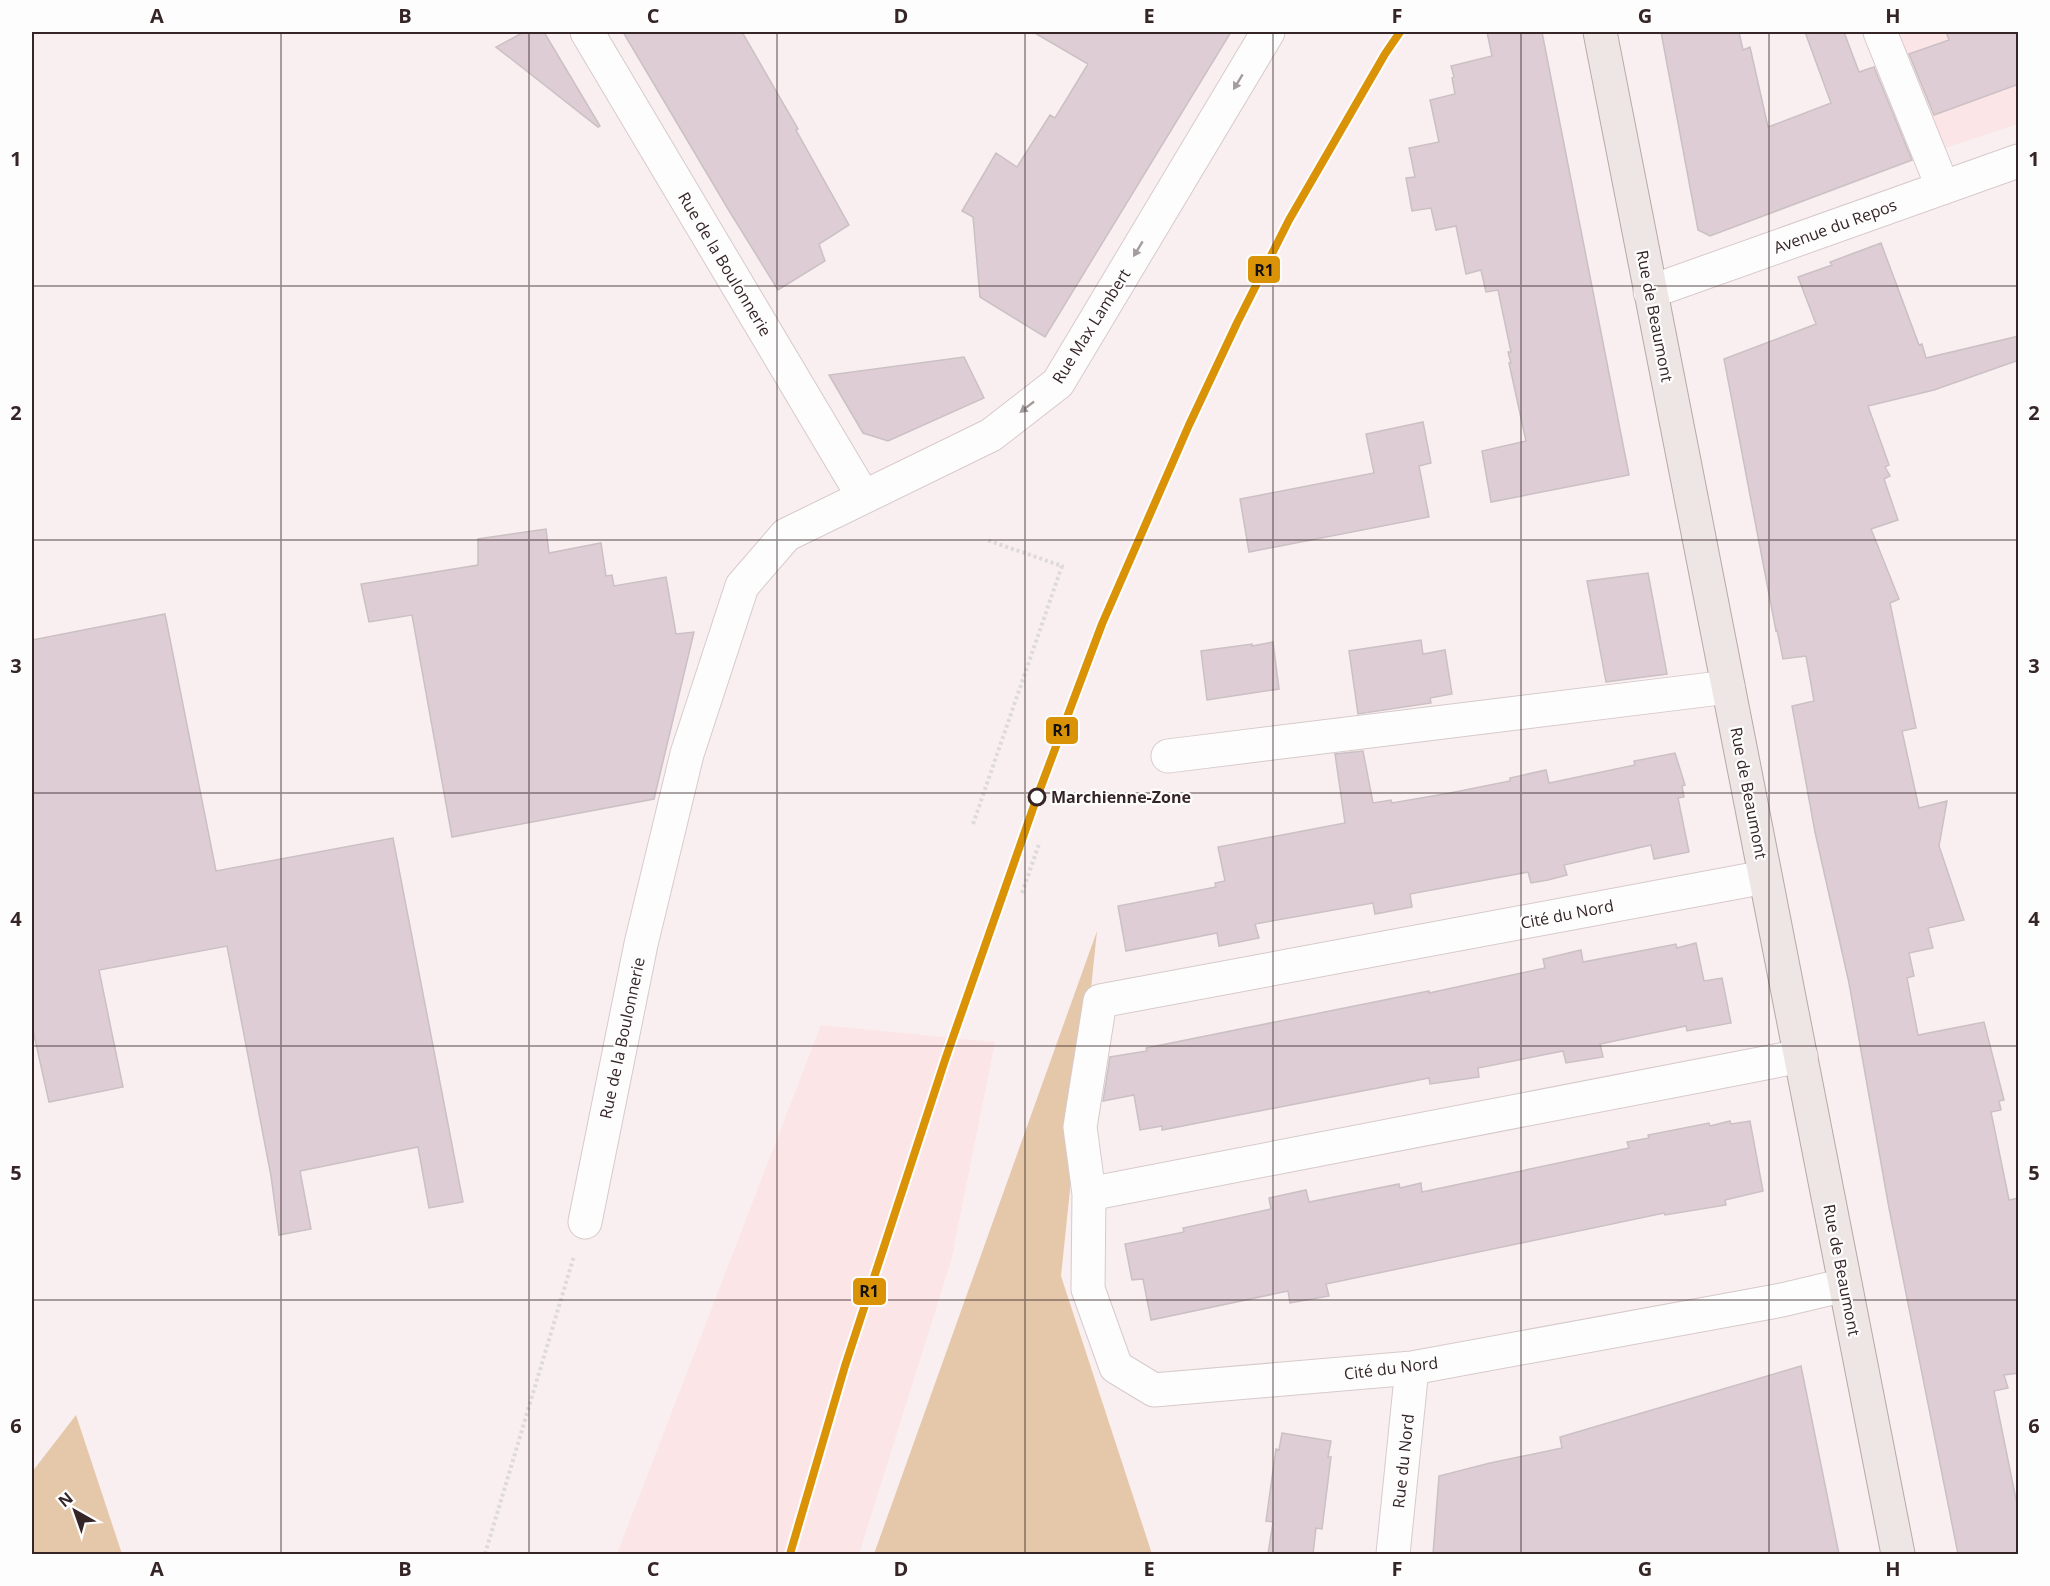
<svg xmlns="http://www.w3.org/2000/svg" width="2050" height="1586" font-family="'Open Sans',sans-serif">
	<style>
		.built { fill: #fbe5e6 }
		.forest { fill: #e5c7aa }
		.building { fill: #decdd4; stroke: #cbc0c4; stroke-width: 1.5 }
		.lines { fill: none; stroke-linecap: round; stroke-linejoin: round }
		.minor-casing { stroke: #d7cacb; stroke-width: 35 }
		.major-casing { stroke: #b6a9a6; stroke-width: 35 }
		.path { stroke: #dedadb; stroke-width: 4; stroke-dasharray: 3 3; stroke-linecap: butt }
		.minor { stroke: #fefdfd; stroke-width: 33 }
		.major { stroke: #ede6e4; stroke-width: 33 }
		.rail-1-casing { stroke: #fdfdfd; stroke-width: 12 }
		.rail-1 { stroke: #da9306; stroke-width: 8 }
		.oneway { fill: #a49c9d }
		.grid { fill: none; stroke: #362527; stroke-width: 1.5; stroke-opacity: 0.55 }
		.stop-dot { fill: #fdfdfd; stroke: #362527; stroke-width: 3 }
		.labels { text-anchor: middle; stroke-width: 4.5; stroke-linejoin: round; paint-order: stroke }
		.street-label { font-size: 16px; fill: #362527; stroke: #fdfdfd }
		.stop-label { font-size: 16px; font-weight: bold; fill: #362527; stroke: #fdfdfd; text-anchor: start }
		.line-badge { stroke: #fdfdfd; stroke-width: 2 }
		.pale-badge-label { font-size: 16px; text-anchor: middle; font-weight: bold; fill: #111 }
		.neatline { fill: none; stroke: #362527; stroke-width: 2 }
		.grid-label { font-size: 20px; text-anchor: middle; font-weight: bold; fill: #362527 }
	</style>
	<rect width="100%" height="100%" fill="#f9eff0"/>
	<path class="built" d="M1897 32H2018V124L1942 149Z
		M821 1025 995 1042 951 1261 859 1554H617Z"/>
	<path class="forest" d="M1097 931 1061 1276 1152 1554H874Z
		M76 1415 122 1554H32V1472Z"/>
	<path class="building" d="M524 32H544L600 126 598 127 496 47Z
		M623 32H742L798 129 796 130 849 225 819 244 825 261 778 290 728 209Z
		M1033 32H1231L1045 337 980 297 973 217 962 211 996 153 1017 167 1050 115 1055 118 1088 64Z
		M1487 32H1542L1629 475 1491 502 1482 451 1526 441 1509 363H1511L1508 352H1511L1498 290 1486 292 1481 270 1466 274 1456 226 1436 230 1431 208 1412 211 1406 178 1415 177 1409 148 1439 142 1430 100 1455 94 1452 78 1454 77 1451 66 1492 56Z
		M1661 32H1739L1743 50 1750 47 1768 127 1831 103 1805 32H1844L1859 72 1874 67 1912 160 1710 236 1698 230Z
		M1946 32H2019V84L1934 115 1909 54 1949 40Z
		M1881 243 1919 345 1922 344 1926 358 2019 336V360L1934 390 1868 406 1889 465 1885 467 1890 476 1884 479 1898 520 1871 529 1899 599 1890 603 1916 728 1902 731 1919 808 1947 801 1939 846 1964 920 1928 928 1933 948 1909 953 1914 976 1907 978 1918 1035 1984 1022 2004 1100 1999 1101 2001 1110 1991 1112 2009 1200 2019 1198V1373L2004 1375 2008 1388 1994 1391 2019 1514V1554H1958L1889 1208 1849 983 1815 832 1792 706 1814 701 1806 656 1783 659 1777 630 1776 631 1724 359 1816 324 1798 277 1832 265 1830 262Z
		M964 357 984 398 888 441 863 433 829 375Z
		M1423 422 1431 463 1419 466 1429 517 1249 552 1240 499 1374 473 1366 434Z
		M546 529 549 553 601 543 606 576 612 575 614 586 666 577 676 634 694 632 654 799 452 837 412 615 369 622 361 584 478 565V539Z
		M1648 573 1667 674 1606 682 1587 581Z
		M165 614 216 871 393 838 463 1202 429 1208 418 1147 300 1171 311 1229 279 1235 271 1176 227 946 99 970 123 1087 49 1102 32 1026V640Z
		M1421 640 1423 654 1445 650 1452 694 1430 698 1431 703 1358 714 1349 651Z
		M1273 642 1279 689 1207 700 1201 651 1252 644V646Z
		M1363 751 1373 803 1391 800 1392 803 1450 793 1510 781V778L1546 770 1549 783 1635 765 1634 761 1675 753 1685 785 1682 786 1684 797 1678 798 1689 852 1654 859 1651 845 1564 865 1567 875 1548 880 1531 883 1528 872 1410 894 1412 907 1375 914 1373 903 1255 924 1259 938 1219 946 1217 933 1126 951 1118 906 1216 887 1215 883 1225 881 1218 847 1345 823 1335 754Z
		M1696 943 1704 981 1722 978 1731 1023 1687 1031 1686 1026 1600 1044 1603 1057 1566 1063 1563 1051 1478 1068 1479 1077 1430 1084 1429 1078 1162 1130V1126L1140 1130 1134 1095 1103 1101 1110 1057 1147 1051 1146 1048 1429 991V993L1545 968 1543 959 1581 950 1583 962 1676 944 1677 948Z
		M1730 1121 1731 1124 1750 1121 1763 1191 1725 1200 1726 1205 1665 1215 1664 1213 1326 1284 1329 1296 1290 1303 1288 1291 1151 1320 1143 1279 1132 1280 1125 1244 1184 1232 1183 1228 1271 1209 1269 1198 1306 1190 1309 1202 1399 1184 1400 1188 1421 1183 1422 1192 1629 1148 1627 1142 1649 1138 1648 1135 1709 1123 1710 1126Z
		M1801 1366 1839 1554H1433L1439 1476 1490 1463 1562 1448 1560 1437Z
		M1282 1433 1331 1441 1328 1457H1331L1322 1529 1316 1528 1313 1554H1268L1273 1522 1266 1521 1276 1449 1279 1450Z"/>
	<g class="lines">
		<defs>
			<path id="minor" d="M587 32 863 496
				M1880 32 1943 188
				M1650 292 2018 161
				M1168 756 1728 687
				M1801 1056 1089 1194 1088 1289 1116 1367 1154 1390 1412 1368 1782 1300 1845 1285
				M1089 1194 1080 1127 1100 1001 1765 877
				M585 1222 641 944 687 754 742 586 786 535 991 435 1058 383 1268 32
				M1393 1554 1412 1368"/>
			<path id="major" d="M1600 32 1898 1554"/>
		</defs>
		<use href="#minor" class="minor-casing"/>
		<use href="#major" class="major-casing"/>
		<path class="path" d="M973 824 1062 566 987 540
			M1022 893 1039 844
			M485 1554 574 1256"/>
		<use href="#minor" class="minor"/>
		<use href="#major" class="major"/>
		<defs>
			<path id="rail-1" d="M790 1554 845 1366 945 1060 1037 797 1102 624 1189 425 1237 323 1289 220 1385 54 1400 32"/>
		</defs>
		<use href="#rail-1" class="rail-1-casing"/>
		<use href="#rail-1" class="rail-1"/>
	</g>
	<defs><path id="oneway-solid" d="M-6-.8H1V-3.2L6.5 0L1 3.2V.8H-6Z" transform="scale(1.5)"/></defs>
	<g class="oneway">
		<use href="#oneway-solid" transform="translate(1238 82) rotate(121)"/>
		<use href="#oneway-solid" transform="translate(1138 249) rotate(121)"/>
		<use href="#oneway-solid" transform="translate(1027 407) rotate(142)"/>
	</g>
	<path class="grid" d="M281 32V1554M529 32V1554M777 32V1554M1025 32V1554M1273 32V1554M1521 32V1554M1769 32V1554M32 286H2018M32 540H2018M32 793H2018M32 1046H2018M32 1300H2018"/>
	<circle class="stop-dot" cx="1037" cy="797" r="8"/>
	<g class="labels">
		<g class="street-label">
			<text transform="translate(1835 226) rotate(-20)" y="6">Avenue du Repos</text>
			<text transform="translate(725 264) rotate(59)" y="6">Rue de la Boulonnerie</text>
			<text transform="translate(1655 316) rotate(79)" y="6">Rue de Beaumont</text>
			<text transform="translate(1091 326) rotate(-58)" y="6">Rue Max Lambert</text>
			<text transform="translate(1749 793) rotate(79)" y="6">Rue de Beaumont</text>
			<text transform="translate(1567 914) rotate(-11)" y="6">Cité du Nord</text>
			<text transform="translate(622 1038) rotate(-78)" y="6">Rue de la Boulonnerie</text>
			<text transform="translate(1842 1270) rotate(79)" y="6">Rue de Beaumont</text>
			<text transform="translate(1391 1368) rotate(-7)" y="6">Cité du Nord</text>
			<text transform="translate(1403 1461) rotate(-84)" y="6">Rue du Nord</text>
		</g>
		<g class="stop-label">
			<text x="1051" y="803">Marchienne-Zone</text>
		</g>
	</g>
	<g class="line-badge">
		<rect x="1247" y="255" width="34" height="29" rx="6" fill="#da9306"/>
		<rect x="1045" y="716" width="34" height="29" rx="6" fill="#da9306"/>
		<rect x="852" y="1277" width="35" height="29" rx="6" fill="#da9306"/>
	</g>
	<g class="pale-badge-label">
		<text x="1264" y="276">R1</text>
		<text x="1062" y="736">R1</text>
		<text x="869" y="1297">R1</text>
	</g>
	<rect width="2050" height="1586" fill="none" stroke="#fdfdfd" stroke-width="66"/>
	<g transform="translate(75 1511) rotate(320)" stroke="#fdfdfd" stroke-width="4.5" paint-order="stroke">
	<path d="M0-4.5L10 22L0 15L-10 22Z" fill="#362527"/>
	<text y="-9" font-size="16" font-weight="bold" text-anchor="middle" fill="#362527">N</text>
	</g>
	<rect x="33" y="33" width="1984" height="1520" class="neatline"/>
	<g class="grid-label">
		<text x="157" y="23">A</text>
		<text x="405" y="23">B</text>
		<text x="653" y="23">C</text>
		<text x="901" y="23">D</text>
		<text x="1149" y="23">E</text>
		<text x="1397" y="23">F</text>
		<text x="1645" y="23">G</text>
		<text x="1893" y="23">H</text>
		<text x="16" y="166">1</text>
		<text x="2034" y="166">1</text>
		<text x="16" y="420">2</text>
		<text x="2034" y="420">2</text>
		<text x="16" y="673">3</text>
		<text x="2034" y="673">3</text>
		<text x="16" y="926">4</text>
		<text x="2034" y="926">4</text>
		<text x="16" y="1180">5</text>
		<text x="2034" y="1180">5</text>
		<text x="16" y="1433">6</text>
		<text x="2034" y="1433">6</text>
		<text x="157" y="1576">A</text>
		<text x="405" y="1576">B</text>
		<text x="653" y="1576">C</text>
		<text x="901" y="1576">D</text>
		<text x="1149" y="1576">E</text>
		<text x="1397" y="1576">F</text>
		<text x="1645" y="1576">G</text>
		<text x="1893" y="1576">H</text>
	</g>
</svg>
